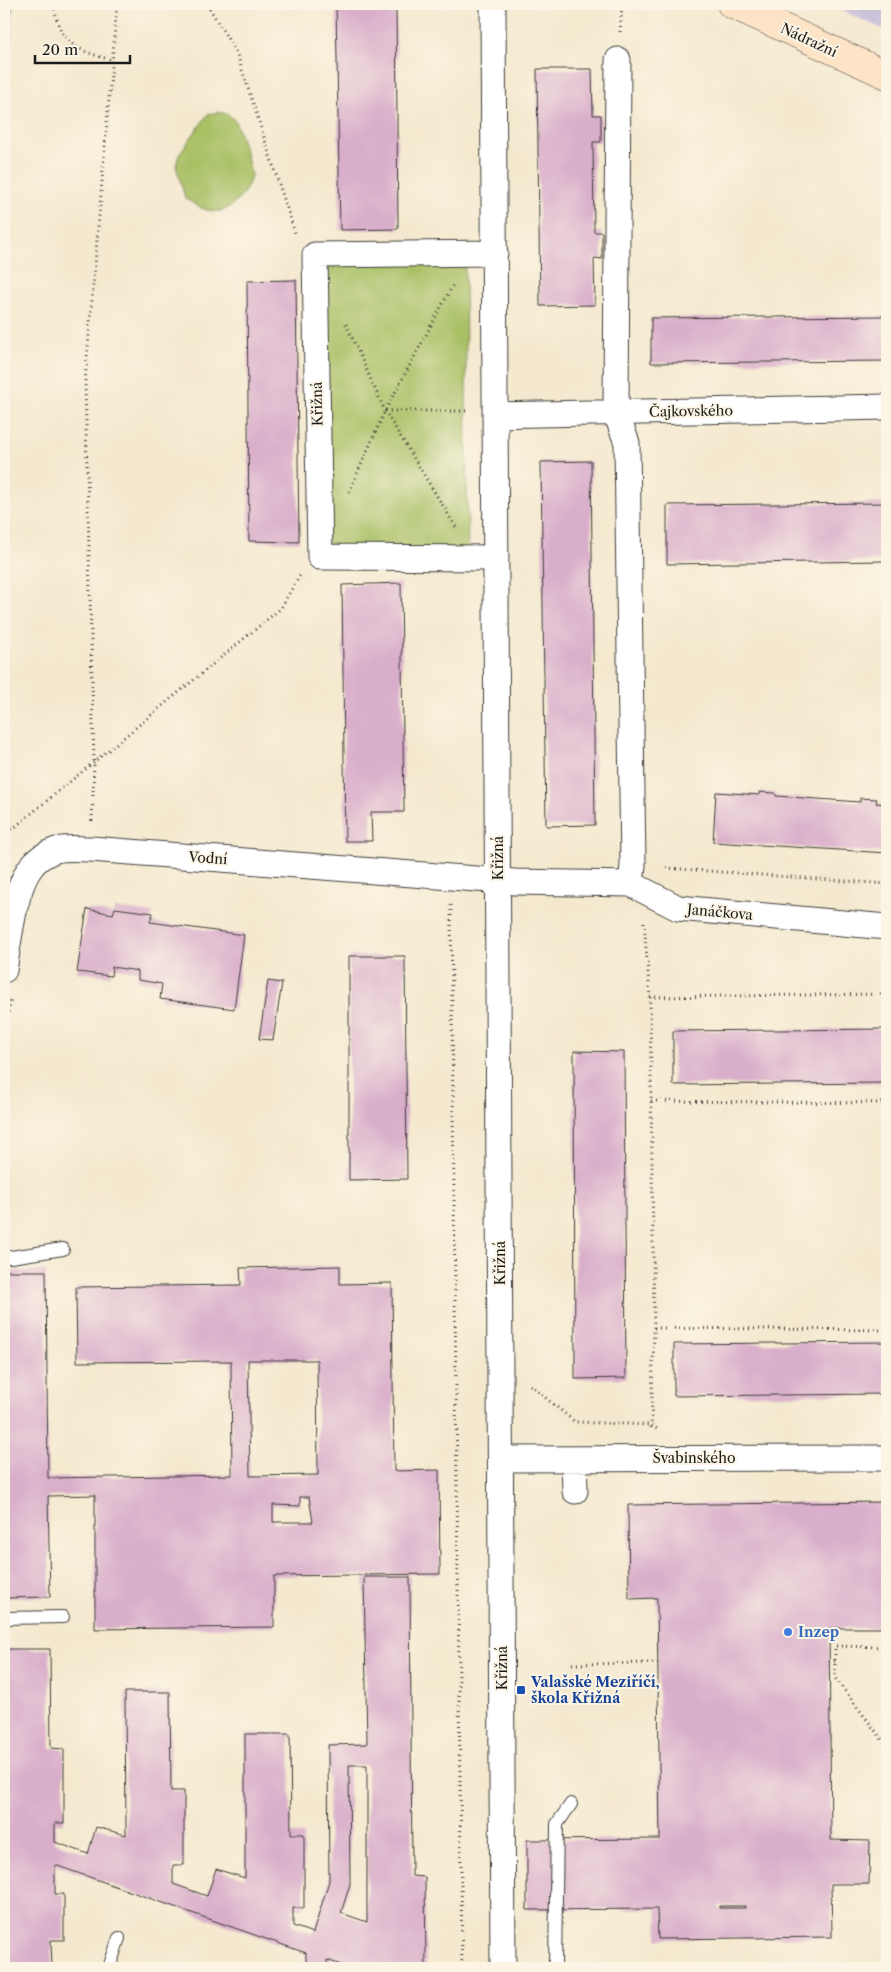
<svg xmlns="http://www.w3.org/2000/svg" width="891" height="1972" font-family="'Libre Caslon Text',serif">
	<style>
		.industrial { fill: #c7c0d9 }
		.green { fill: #a9c065; stroke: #626e40 }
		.water { fill: #4db5cb; stroke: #346874 }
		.building { fill: #d9aeca; fill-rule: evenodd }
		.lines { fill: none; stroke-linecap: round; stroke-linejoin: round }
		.service-casing { stroke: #3c3b37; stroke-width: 14 }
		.minor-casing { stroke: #3c3b37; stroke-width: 27 }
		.secondary-casing { stroke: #3c3b37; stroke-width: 29 }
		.path { stroke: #3c3b37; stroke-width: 3; stroke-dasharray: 1 4; stroke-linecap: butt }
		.service { stroke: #fff; stroke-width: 12 }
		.minor { stroke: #fff; stroke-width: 25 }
		.secondary { stroke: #fee4c6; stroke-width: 28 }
		.shop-dot { fill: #3f7fe0; stroke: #fcf5e5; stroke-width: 2 }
		.transit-dot { fill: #1a4fb4; stroke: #fcf5e5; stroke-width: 2 }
		.labels { text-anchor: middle; stroke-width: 4; stroke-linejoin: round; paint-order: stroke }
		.street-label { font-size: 14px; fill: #1c1c1c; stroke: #fcf5e5 }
		.shop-label { font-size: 14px; font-weight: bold; fill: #366cbe; stroke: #fcf5e5; text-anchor: start }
		.transit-label { font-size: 14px; font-weight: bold; fill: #164399; stroke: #fcf5e5; text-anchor: start }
	</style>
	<rect width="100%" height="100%" fill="#fcf5e5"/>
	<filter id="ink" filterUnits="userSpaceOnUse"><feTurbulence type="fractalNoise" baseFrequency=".02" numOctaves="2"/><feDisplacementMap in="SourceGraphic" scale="10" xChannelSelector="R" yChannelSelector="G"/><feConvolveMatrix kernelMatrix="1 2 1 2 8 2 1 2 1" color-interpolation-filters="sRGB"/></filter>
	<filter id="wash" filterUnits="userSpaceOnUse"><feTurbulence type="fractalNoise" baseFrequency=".0096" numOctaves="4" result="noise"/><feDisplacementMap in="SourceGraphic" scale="20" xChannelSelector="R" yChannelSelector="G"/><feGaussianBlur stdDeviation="1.12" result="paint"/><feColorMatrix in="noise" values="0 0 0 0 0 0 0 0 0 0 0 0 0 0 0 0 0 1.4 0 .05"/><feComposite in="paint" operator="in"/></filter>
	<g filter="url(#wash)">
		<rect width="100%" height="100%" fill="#f4e9cf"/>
		<path class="industrial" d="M827 4H887V31Z"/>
		<path class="green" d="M218 112C224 113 230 114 234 120 238 124 251 169 251 175 249 189 235 208 220 211 207 213 195 205 185 198L176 166 179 154 208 114Z
			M465 262 468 551 327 550 323 264Z"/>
		<path class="water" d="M4 4H13L4 106Z"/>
		<g id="blocks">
			<path class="building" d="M336 4H396L398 229 340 230Z
				M537 69H592L593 115H601V142H593L594 232H602V259L594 258 595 305 540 306Z
				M296 280 299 542 249 541 247 281Z
				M887 316V361L651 363V318Z
				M591 461 595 825 546 826 541 462Z
				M887 503V561L667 564V505Z
				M401 583 404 812H371L372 841H345L342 585Z
				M716 792 760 795 759 792 775 793 776 796 860 802V798L877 799 876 803 887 804V853L713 842Z
				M115 908 153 913 150 922 244 935 234 1009 160 999 162 984 138 980V971L112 967 111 976 77 972 87 909 113 914Z
				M349 956H405L407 1179 349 1180Z
				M268 981 282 983 273 1040 259 1039Z
				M887 1029V1083L673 1085V1031Z
				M574 1051 624 1052 626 1378 575 1379Z
				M340 1266V1284L392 1283 394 1471 439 1470 440 1574 274 1576V1627L95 1629V1495L48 1496 50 1597 4 1598V1271H46L48 1478 232 1475 231 1361 77 1362 76 1287 241 1285 240 1268ZM248 1360H317L318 1475 250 1476ZM300 1497H309L313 1522H273V1505L300 1506Z
				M887 1342V1394L674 1396V1344Z
				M887 1502V1628H829L831 1840 870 1841 869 1884H831L832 1937 658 1939 657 1909 527 1910V1840L660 1839 657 1598 629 1599 628 1505ZM719 1906H745V1908H719Z
				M364 1577H410L412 1876 425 1877 426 1968H350L327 1960V1968H306V1953L55 1865V1894H64V1940H51L52 1968H6V1910H4L5 1649H50L51 1748 64 1749V1823H55V1842L88 1854 96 1827 126 1835 125 1692H170L171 1791H184V1865H173V1884L207 1896 216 1869 245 1878V1734H290L291 1834H304V1908H293V1926L313 1933 329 1881 328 1745 367 1744ZM349 1765H367V1922L341 1913 350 1884Z"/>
		</g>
	</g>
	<g filter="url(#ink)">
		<use href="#blocks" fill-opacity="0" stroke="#3c3b37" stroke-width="1"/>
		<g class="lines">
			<defs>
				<path id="service" d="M4 1257H11L63 1249
					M4 1618 63 1617
					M109 1968 119 1938
					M555 1968 557 1824 571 1804"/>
				<path id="minor" d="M493 4 503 1968
					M618 60 616 413 627 443 633 865 631 884
					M495 253 315 255 320 557 496 558
					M495 415 887 407
					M4 970C9 942 14 889 31 867 37 859 47 853 56 850 67 847 80 849 91 849L515 882 631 884 678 908 887 927
					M501 1459 887 1458
					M574 1459 575 1491"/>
				<path id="secondary" d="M731 4 887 75"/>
			</defs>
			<use href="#service" class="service-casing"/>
			<use href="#minor" class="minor-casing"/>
			<use href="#secondary" class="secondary-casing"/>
			<path class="path" d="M54 4C59 44 76 50 112 60
				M207 4 237 54 295 233
				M620 32 622 4
				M346 324 385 411 457 529
				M385 411H466
				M349 492 385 411 454 283
				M92 821 94 764 85 382 117 4
				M4 836 280 609 300 575
				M666 868 887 884
				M451 905 462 1968
				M644 922 650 997 654 1328 651 1431
				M650 997 887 994
				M4 1037 11 998
				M651 1101 887 1103
				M654 1328 887 1330
				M530 1385 575 1422 650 1425 657 1429
				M887 1647 835 1646V1678L887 1746
				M829 1661H835
				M572 1664 658 1663"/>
			<use href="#service" class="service"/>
			<use href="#minor" class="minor"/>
			<use href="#secondary" class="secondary"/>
		</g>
	</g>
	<circle class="shop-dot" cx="788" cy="1632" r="5"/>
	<rect class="transit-dot" x="516" y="1685" width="10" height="10" rx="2.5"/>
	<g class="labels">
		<g class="street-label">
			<text transform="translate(809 40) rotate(25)" y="5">Nádražní</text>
			<text transform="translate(317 404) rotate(-91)" y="5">Křižná</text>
			<text transform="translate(691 411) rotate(-1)" y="5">Čajkovského</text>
			<text transform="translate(208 858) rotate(4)" y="5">Vodní</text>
			<text transform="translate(498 858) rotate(-90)" y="5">Křižná</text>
			<text transform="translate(720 912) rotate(5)" y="5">Janáčkova</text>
			<text transform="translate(500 1263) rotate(-90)" y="5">Křižná</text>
			<text x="694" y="1463">Švabinského</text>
			<text transform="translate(502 1668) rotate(-90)" y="5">Křižná</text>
		</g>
		<g class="shop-label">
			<text x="798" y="1637">Inzep</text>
		</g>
		<g class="transit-label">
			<text x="531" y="1687">Valašské Meziříčí,<tspan x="531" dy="16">škola Křižná</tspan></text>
		</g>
	</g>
	<rect width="891" height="1972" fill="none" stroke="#fcf5e5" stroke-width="20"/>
	<path d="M35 55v8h95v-8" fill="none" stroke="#1c1c1c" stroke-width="2.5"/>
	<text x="42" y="55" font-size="15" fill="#1c1c1c" stroke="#fcf5e5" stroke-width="4" paint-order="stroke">20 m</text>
</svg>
